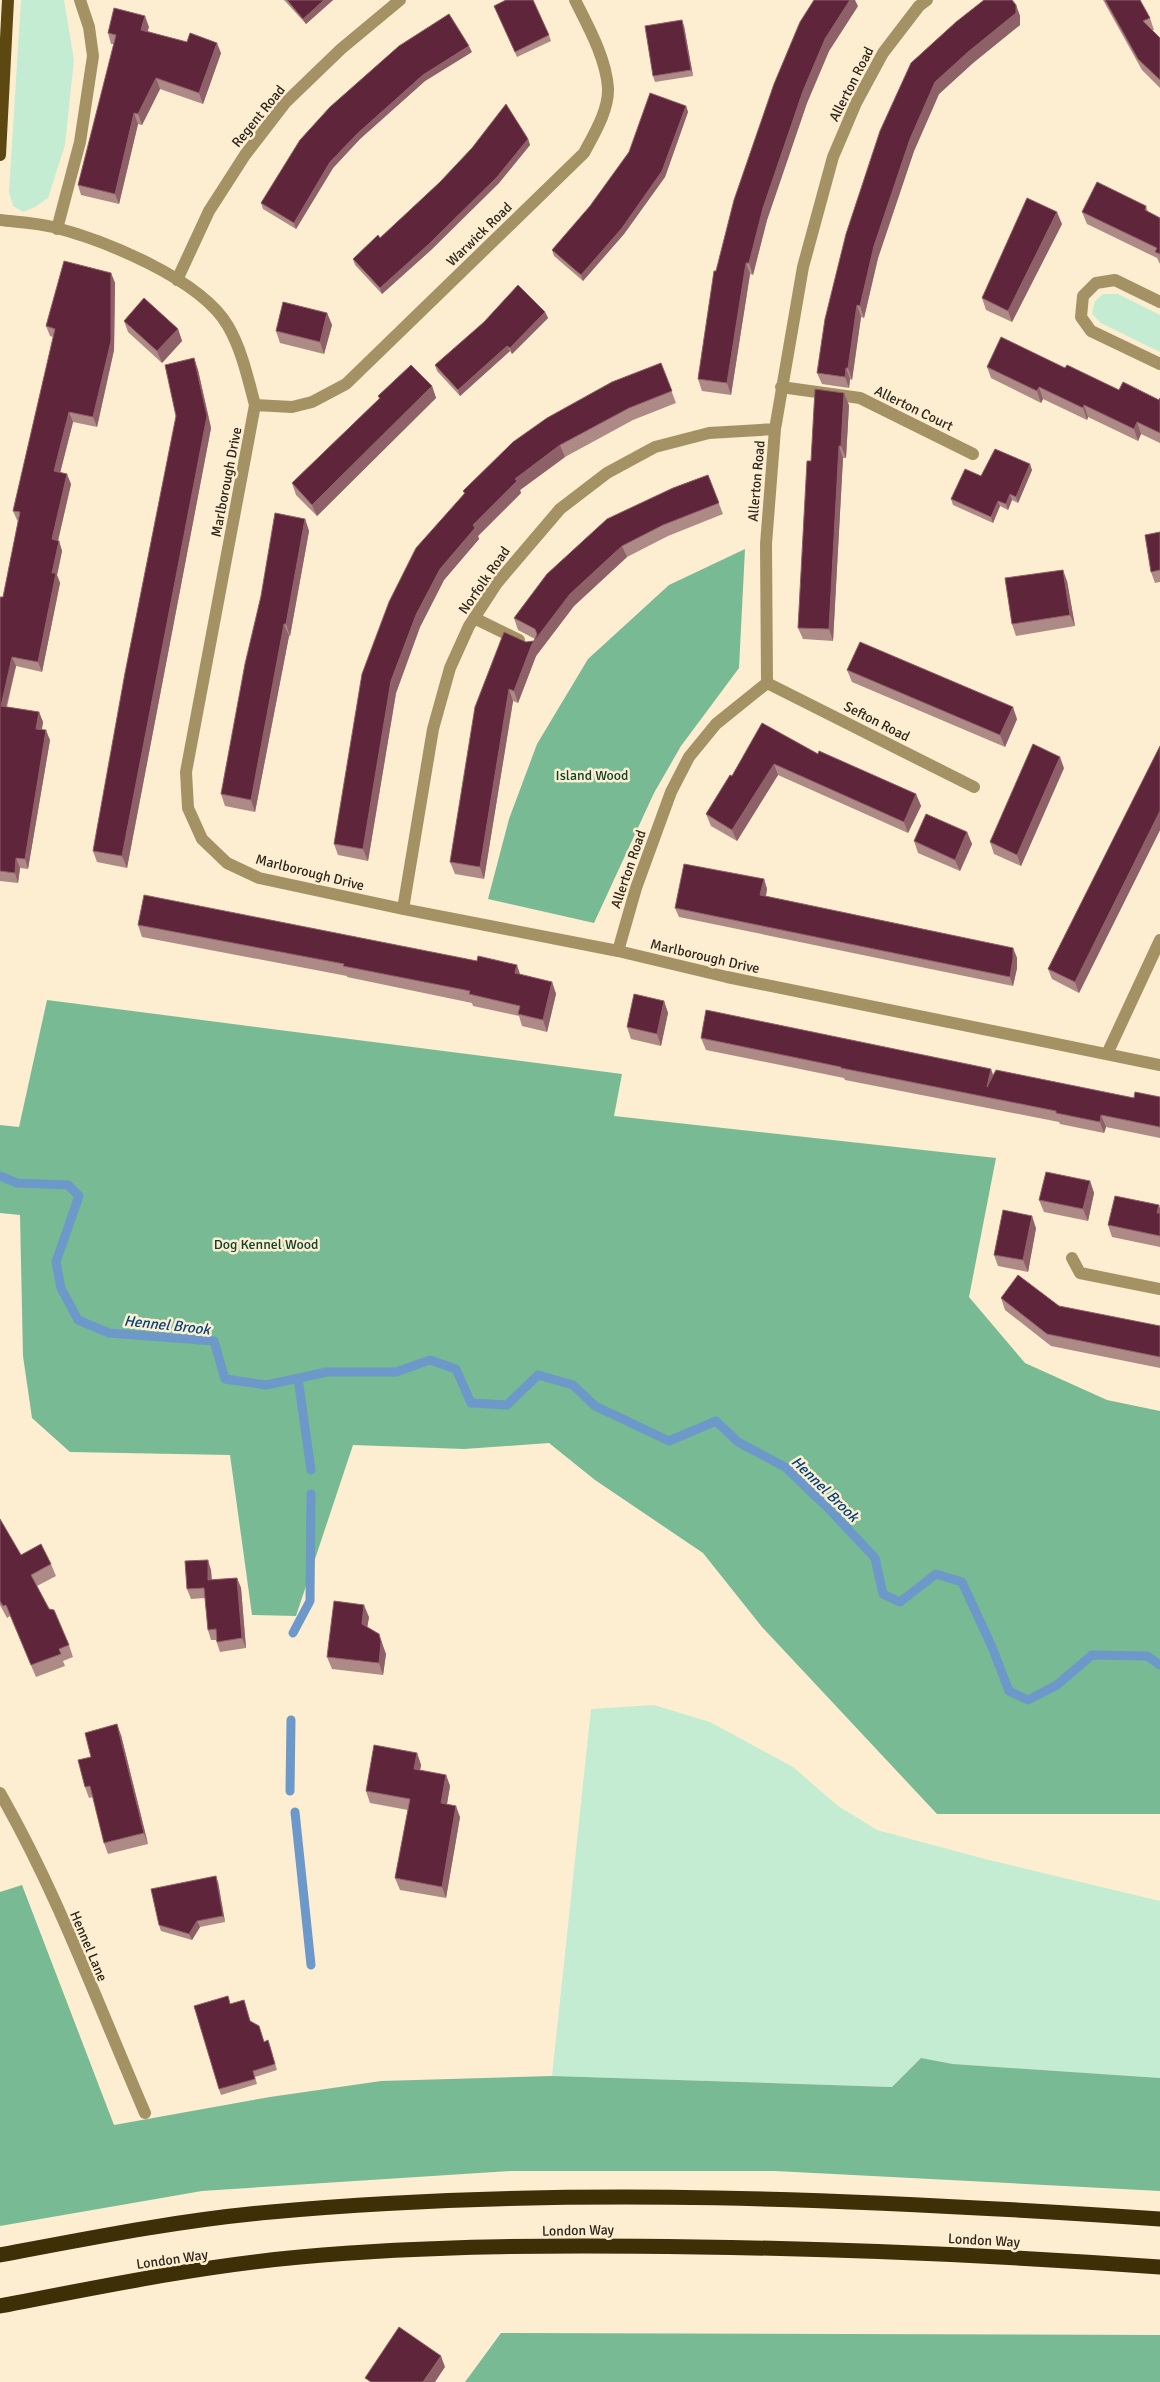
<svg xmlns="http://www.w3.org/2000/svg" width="1160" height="2382" font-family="Signika,sans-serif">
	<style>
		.green { fill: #c3ecd3 }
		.forest { fill: #78ba94 }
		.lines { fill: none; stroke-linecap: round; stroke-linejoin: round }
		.stream { stroke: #6d98ca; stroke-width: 9 }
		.minor { stroke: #a59264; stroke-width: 12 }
		.major { stroke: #5c4810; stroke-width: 12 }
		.highway { stroke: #3e2f06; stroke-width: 15 }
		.wall { fill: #ae8a86 }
		.shaded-wall { fill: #8e6168 }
		.building { fill: #5f253b; stroke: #8e6168 }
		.labels { text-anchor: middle; stroke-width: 5; stroke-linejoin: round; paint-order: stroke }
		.street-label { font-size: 14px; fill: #2c261b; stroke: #fdeed1 }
		.park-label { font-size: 14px; fill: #0c432a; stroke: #fdeed1 }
		.water-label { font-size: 15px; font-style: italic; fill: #00437f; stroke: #fdeed1 }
	</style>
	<rect width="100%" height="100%" fill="#fdeed1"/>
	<path class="green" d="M21 0H64L74 60 65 145 48 198 35 207 23 212 13 206 9 192Z
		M1103 294H1118L1160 315V352L1101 323 1092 314 1095 301Z
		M654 1705 710 1722 793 1767 838 1806 877 1830 985 1859 1160 1901V2078L953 2064 921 2058 892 2087 552 2076 591 1709Z"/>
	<path class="forest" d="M745 549 739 668 681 746 654 793 594 923 488 899 509 819 537 744 588 659 669 585Z
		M47 1000 622 1074 614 1116 996 1158 969 1297 1025 1363 1107 1400 1160 1411V1814H937L762 1627 703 1553 595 1480 549 1443 464 1449 353 1445 296 1616 252 1615 230 1455 70 1452 32 1418 23 1356 20 1215 0 1213V1125L19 1127Z
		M22 1885 114 2125 270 2097 381 2081 552 2076 892 2087 921 2058 953 2064 1160 2078V2191L775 2171H510L202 2191 0 2226V1892Z
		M501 2333 1160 2335V2382H465Z"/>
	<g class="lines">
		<path class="stream" d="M0 1176 17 1183 68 1185 79 1196 56 1262 61 1288 78 1320 109 1333 214 1341 225 1379 266 1385 327 1372H396L430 1360 456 1369 471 1403 507 1405 538 1375 573 1385 595 1406 669 1441 716 1421 738 1442 785 1467 829 1509 875 1558 883 1594 900 1602 936 1574 962 1582 992 1647 1009 1691 1028 1700 1057 1685 1092 1655 1147 1656 1160 1665
			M298 1378 311 1470
			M293 1633 310 1601 311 1494
			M290 1791 291 1720
			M295 1812 311 1965"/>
		<path class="minor" d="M0 220C17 222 36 223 53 227 104 240 201 279 228 326 242 350 248 379 255 405L186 772 188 808 202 839 227 863 259 878 403 909 618 951 727 977 1160 1065
			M57 229 80 142 93 56 89 27 80 0
			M177 280 209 211 245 155 285 103 341 49 400 0
			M1160 302 1115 280 1096 283 1083 296 1081 317 1091 331 1160 364
			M781 387 860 398 973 454
			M255 405 292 407 312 402 346 384 584 153C594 134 609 110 608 88 606 58 588 26 575 0
			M474 618 519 640
			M767 683 974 787
			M403 909 433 729 450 668 469 626 497 583 560 509 607 473 655 447 709 433 775 429
			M618 951 636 888 671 792 689 757 716 724 767 683 766 544 775 429 803 267 833 157 856 103 883 53 919 6 927 0
			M1107 1054 1160 940
			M1072 1258 1080 1273 1160 1289
			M0 1793C57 1892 99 2007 145 2113"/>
		<path class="major" d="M0 155 8 0"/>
		<path class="highway" d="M0 2255C90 2238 180 2220 271 2212 567 2185 864 2199 1160 2219
			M0 2306C99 2287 200 2266 300 2257 432 2245 566 2245 698 2247 852 2249 1006 2256 1160 2267"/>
	</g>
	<path class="wall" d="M284 0H333L306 24Z
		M1103 0H1140L1150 18 1154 30H1152L1160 38V88L1142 70Z
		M1016 5 1020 16V25L973 63 939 94 914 151 878 258 864 318 861 317 852 380 850 379 849 388 822 384 817 373 880 131Z
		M494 6 549 35 551 41 517 57Z
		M858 6 829 51 807 103 767 220 753 275 750 274 731 395 702 391 698 379 774 84Z
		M684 26 693 76 655 82 653 76Z
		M149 27 147 31 221 53 203 104 160 89 142 125 138 124 119 204 81 195 78 185 114 44H111L108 33Z
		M472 52 425 81 360 139 333 168 296 229 263 209 261 203 300 140Z
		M686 106 688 112 665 177 624 234 583 281 554 256 552 250Z
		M528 139 530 145 499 183 431 250 382 294 355 265 353 259 380 238Z
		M1146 206 1148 212 1160 218V264L1157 258 1087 224 1082 212Z
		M1062 224 1012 322 986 310 982 298Z
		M111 273 115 283 114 350 97 427 73 422 60 473 71 484 58 541H59L62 551 57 575 60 583 42 672 16 666 7 707 39 712 43 722 42 730 50 740 28 869 20 868 18 883 0 881V597H3L18 521 17 520 13 511 53 337 50 336 46 326Z
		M545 312 548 318 512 354 510 351 460 396 437 371 435 365Z
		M327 313 332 325 324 354 280 343 276 331Z
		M124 321 178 329 182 341 162 363 128 332Z
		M194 358 198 370 211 428 127 868 97 862 93 851Z
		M661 363 676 403 633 420 565 457 520 490 521 493 478 536 479 539 444 580 420 627 396 693 368 861 338 855 334 844 464 494 463 491Z
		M987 367 1065 368 1119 390 1159 400 1160 398V443L1141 434 1138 441 1088 417 1087 420 1043 399 1041 403 991 378Z
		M432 386 436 398 317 516 296 495 292 483 379 399 378 396Z
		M849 405 846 458H843L833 641 803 639 798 628 811 461Z
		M1032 470 1018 503 1012 500 1008 510 1000 506 993 523 953 505 951 499 981 476Z
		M708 475 723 514 668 536 627 557 574 606 536 656 518 703 513 701 484 879 455 874 450 862 504 632 526 642 534 641 535 639 518 630 514 618Z
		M305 519 309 531 290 636H289L255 812 225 806 221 794Z
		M1160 532V582L1155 583 1151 572Z
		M1067 581 1075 626 1016 636 1012 624Z
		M847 670 1017 719 1005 747 852 682Z
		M762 723 818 754 916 794 921 806 908 833 778 775 737 841 711 826 706 814 732 776Z
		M1160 746V830L1079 993 1052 979 1048 969Z
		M1064 768 1021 866 994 854 990 842Z
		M967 832 972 844 960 871 918 853 914 841Z
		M764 879 767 889 766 896 1013 948 1017 958V968L1013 986 679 917 675 908Z
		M138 925 520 975 552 982 556 994 547 1032 522 1026 519 1016 473 1006 472 1003 347 977V976L142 937Z
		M664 1001 668 1013 661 1046 631 1039 627 1027Z
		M701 1038 993 1075 1134 1098 1160 1097V1138L1106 1127 1104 1133 1060 1124 1059 1122 845 1080 844 1078 706 1050Z
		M1090 1181 1094 1193 1088 1221 1044 1212 1039 1200Z
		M1159 1205 1160 1209V1247L1112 1237 1108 1225Z
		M1036 1228 1028 1272 998 1266 994 1255Z
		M1001 1298 1059 1306 1160 1326V1368L1051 1346 1005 1310Z
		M0 1519 21 1555 51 1564 56 1576 37 1586 69 1645 73 1657 63 1661 65 1666 36 1677 10 1616 7 1618 0 1605Z
		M211 1570 212 1580 237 1578 241 1588 246 1648 220 1652 216 1640H211L208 1630 205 1598 191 1599 187 1589Z
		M369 1617 367 1627 386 1654 383 1675 332 1669 327 1657Z
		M121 1735 148 1844 108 1854 104 1843 93 1797 89 1798 85 1787 91 1757Z
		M417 1753 421 1765 420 1770 446 1775 450 1786 447 1804 460 1817 446 1898 400 1890 395 1878 408 1810 370 1803 366 1791Z
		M218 1882 225 1922 200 1927 192 1940 161 1931 159 1925Z
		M230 2004 250 2021 259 2026 264 2042 270 2046 277 2070 255 2077 257 2084 221 2095 219 2089Z"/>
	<path class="shaded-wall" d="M324 0H333L306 24 303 19Z
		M850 0H855L858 6 829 51 807 103 767 220 753 275 749 263 763 208 803 91 825 39Z
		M1016 5 1020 16V25L973 63 939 94 914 151 878 258 864 318 860 306 874 246 910 139 935 82Z
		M145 16 149 27 145 40 141 30Z
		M682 20 684 26 693 76 691 70Z
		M217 43 221 53 203 104 199 93Z
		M469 46 472 52 425 81 360 139 333 168 296 229 294 223 330 162 358 133 423 75Z
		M156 78 160 89 142 125 138 114Z
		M686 106 688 112 665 177 624 234 583 281 581 275Z
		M134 113 138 124 119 204 115 194Z
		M528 139 530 145 499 183 431 250 382 294 380 288Z
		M1057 212 1062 224 1012 322 1008 311Z
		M746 263 750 274 731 395 727 383Z
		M111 273 115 283 114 350 97 427 93 417Z
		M857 305 861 317 852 380 848 368Z
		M545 312 548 318 512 354 510 348Z
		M327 313 332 325 324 354 320 342Z
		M178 329 182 341 162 363 157 351Z
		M507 346 510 351 460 396 458 390Z
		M194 358 198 370 211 428 127 868 122 856Z
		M846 368 850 379 849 388 845 377Z
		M432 386 436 398 317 516 312 505Z
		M1039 387 1043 399 1041 403 1037 391Z
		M844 393 849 405 846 458 841 446Z
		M1084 405 1088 417 1087 420 1083 408Z
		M69 412 73 422 58 481 54 471Z
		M1137 422 1141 434 1138 441 1134 429Z
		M560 445 565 457 520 490 521 493 478 536 479 539 444 580 420 627 396 693 368 861 363 849 391 681 416 615 440 569 473 525 515 479Z
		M839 446 843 458 833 641 829 629Z
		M1030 464 1032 470 1018 503 1016 497Z
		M67 474 71 484 56 549 52 539Z
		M1010 494 1012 500 1008 510 1006 504Z
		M998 501 1000 506 993 523 991 517Z
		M305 519 309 531 290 636 286 624Z
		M59 541 62 551 57 575 60 583 42 672 38 662 52 573Z
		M622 546 627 557 574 606 536 656 518 703 514 691 532 644 570 594Z
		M1063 570 1067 581 1075 626 1070 615Z
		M284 624 289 636 255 812 251 800Z
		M12 657 16 666 4 715 1 706Z
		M509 689 513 701 484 879 480 867Z
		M1013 707 1017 719 1005 747 1000 735Z
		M39 712 43 722 40 738 36 729Z
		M46 730 50 740 28 869 25 859Z
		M1060 757 1064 768 1021 866 1017 855Z
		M774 764 778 775 737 841 732 830Z
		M916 794 921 806 908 833 904 822Z
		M1160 811V830L1079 993 1075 982Z
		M967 832 972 844 960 871 955 860Z
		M16 858 20 868 18 883 15 873Z
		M764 879 767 889 764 905 760 895Z
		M1013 948 1017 958V968L1013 986 1010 977Z
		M517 965 521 977 515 973Z
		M552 982 556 994 547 1032 543 1020Z
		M664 1001 668 1013 661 1046 657 1034Z
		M991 1069 995 1080 991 1098 987 1087Z
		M1101 1115 1106 1127 1104 1133 1100 1122Z
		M1090 1181 1094 1193 1088 1221 1083 1209Z
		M1159 1205 1160 1209V1221L1157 1213Z
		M1032 1216 1036 1228 1028 1272 1023 1260Z
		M208 1560 211 1570 212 1591 208 1580Z
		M237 1578 241 1588 246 1648 242 1638Z
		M364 1605 369 1617 366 1635 362 1624Z
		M379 1634 386 1654 383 1675 379 1663Z
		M117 1724 121 1735 148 1844 144 1833Z
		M417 1753 421 1765 418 1781 414 1769Z
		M446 1775 450 1786 445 1815 441 1803Z
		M456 1806 460 1817 446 1898 442 1887Z
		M216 1876 218 1882 225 1922 223 1916Z
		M197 1921 200 1927 192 1940 189 1934Z
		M441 2356 445 2367 435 2382H423Z"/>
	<path class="building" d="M287 0H324L303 19Z
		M506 0H533L549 35 515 52 494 6Z
		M814 0H850L825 39 803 91 763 208 749 263H746L727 383 698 379 714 271H716L734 200 774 84 800 22Z
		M984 0H1012L1016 5V13L968 52 935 82 910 139 874 246 860 306 857 305 848 368H846L845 377 817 373 825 319 846 234 880 131 911 63 956 22Z
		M1105 0H1140L1150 18 1143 21 1160 38V80L1138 59Z
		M114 8 145 16 141 30 187 42 190 33 217 43 199 93 156 78 138 114 134 113 115 194 78 185 116 35 108 33Z
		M449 14 469 46 423 75 358 133 330 162 294 223 261 203 300 140 330 107 399 46Z
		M682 20 691 70 653 76 645 26Z
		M650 93 686 106 662 171 622 228 581 275 552 250 590 206 629 152Z
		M506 104 528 139 497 177 429 244 380 288 353 259 378 235 380 238 440 182 472 148Z
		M1097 182 1146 206 1145 210 1160 218V254L1155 252 1157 248 1082 212Z
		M1027 198 1057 212 1008 311 982 298Z
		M64 261 111 273V341L93 417 69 412 54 471 67 474 52 539 59 541 52 573H56L38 662 12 657 1 706 39 712 36 729 46 730 25 859 16 858 15 873 0 871V597H3L20 512 13 511 55 329 46 326Z
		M518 285 545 312 510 348 507 346 458 390 435 365 484 322Z
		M144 298 178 329 157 351 124 321Z
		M283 302 327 313 320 342 276 331Z
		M1001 337 1065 368 1067 365 1119 390 1123 382 1159 400 1160 398V433L1137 422 1134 429 1084 405 1083 408 1039 387 1037 391 987 367Z
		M194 358 207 416 122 856 93 851 125 673 176 416 165 365Z
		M661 363 672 391 629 408 560 445 515 479 517 481 473 525 475 528 440 569 416 615 391 681 363 849 334 844 362 674 389 602 416 548 465 493 463 491 513 442 547 418 612 382Z
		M411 365 432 386 312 505 292 483 380 398 378 396Z
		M815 389 844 393 841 446H839L829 629 798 628 807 461H811Z
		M995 449 1030 464 1016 497 1010 494 1006 504 998 501 991 517 951 499 965 469 981 476Z
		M708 475 719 503 663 525 622 546 570 594 532 644 514 691 509 689 480 867 450 862 475 707 504 632 526 642 534 641 537 634 535 629 514 618 547 574 607 519 673 488Z
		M275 513 305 519 286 624H284L251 800 221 794 245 664 261 596Z
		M1160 532V570L1151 572 1145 535Z
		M1063 570 1070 615 1012 624 1005 578Z
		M860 642 1013 707 1000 735 847 670Z
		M762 723 818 754 819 751 916 794 904 822 774 764 732 830 706 814 730 775 732 776Z
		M1033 744 1060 757 1017 855 990 842Z
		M1160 746V811L1075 982 1048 969Z
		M926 814 967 832 955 860 914 841Z
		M684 864 764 879 760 895 1013 948V958L1010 977 675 908Z
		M144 895 477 961 478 956 517 965 515 973 552 982 543 1020 518 1014 520 1006 469 994 470 991 343 966 344 964 138 925Z
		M634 994 664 1001 657 1034 627 1027Z
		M706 1010 991 1069 987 1087 996 1070 1134 1098 1135 1092 1160 1097V1127L1101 1115 1100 1122 1056 1113V1111L841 1068V1067L701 1038Z
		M1046 1172 1090 1181 1083 1209 1039 1200Z
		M1115 1196 1159 1205 1157 1213H1160V1236L1108 1225Z
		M1003 1210 1032 1216 1023 1260 994 1255Z
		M1018 1275 1059 1306 1160 1326V1357L1047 1334 1001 1298Z
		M0 1519 21 1555 41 1544 51 1564 31 1575 49 1609 54 1610 69 1645 59 1649 61 1654 31 1665 6 1605 3 1606 0 1601Z
		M208 1560V1580L237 1578 242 1638 217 1642 216 1629 208 1630 204 1588 187 1589 185 1561Z
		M334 1601 364 1605 362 1624 379 1634 381 1642 379 1663 327 1657Z
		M117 1724 144 1833 104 1843 90 1786 85 1787 78 1760 91 1757 85 1733Z
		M374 1745 417 1753 414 1769 446 1775 441 1803 456 1806 442 1887 395 1878 410 1799 366 1791Z
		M216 1876 223 1916 197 1921 189 1934 159 1925 151 1889Z
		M228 1996 230 2004 244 2000 250 2021 259 2026 264 2042 268 2040 275 2064 253 2071 255 2079 219 2089 194 2006Z
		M399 2327 441 2356 423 2382H371L365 2378Z"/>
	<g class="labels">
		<g class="street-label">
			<text transform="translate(851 84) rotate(-63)" y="5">Allerton Road</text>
			<text transform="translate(258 116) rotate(-51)" y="5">Regent Road</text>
			<text transform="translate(479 234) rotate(-44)" y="5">Warwick Road</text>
			<text transform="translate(914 408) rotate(26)" y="5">Allerton Court</text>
			<text transform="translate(756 481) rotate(-85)" y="5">Allerton Road</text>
			<text transform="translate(226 482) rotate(-79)" y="5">Marlborough Drive</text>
			<text transform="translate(484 580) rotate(-55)" y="5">Norfolk Road</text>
			<text transform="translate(877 721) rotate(27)" y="5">Sefton Road</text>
			<text transform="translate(628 869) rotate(-71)" y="5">Allerton Road</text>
			<text transform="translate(310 872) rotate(14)" y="5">Marlborough Drive</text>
			<text transform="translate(705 956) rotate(13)" y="5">Marlborough Drive</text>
			<text transform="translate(89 1946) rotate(67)" y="5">Hennel Lane</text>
			<text transform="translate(578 2230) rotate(-1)" y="5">London Way</text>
			<text transform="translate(984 2240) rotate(3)" y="5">London Way</text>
			<text transform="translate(172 2259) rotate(-8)" y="5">London Way</text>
		</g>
		<g class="park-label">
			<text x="592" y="780">Island Wood</text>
			<text x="266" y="1249">Dog Kennel Wood</text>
		</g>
		<g class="water-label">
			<text transform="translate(167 1325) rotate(6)" y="5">Hennel Brook</text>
			<text transform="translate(825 1489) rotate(44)" y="5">Hennel Brook</text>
		</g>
	</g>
</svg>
